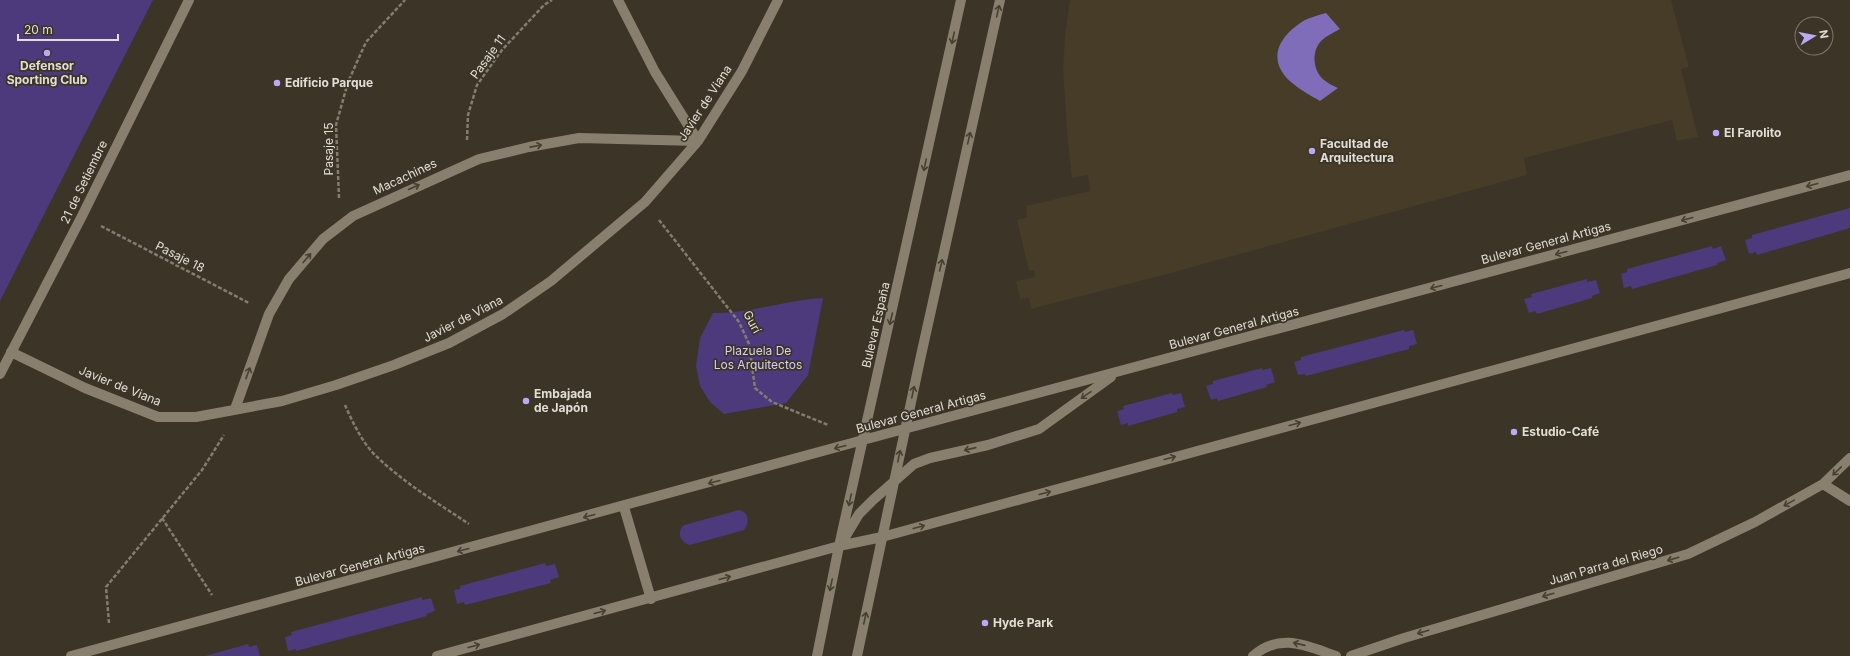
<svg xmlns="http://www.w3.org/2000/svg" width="1850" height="656" font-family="Inter,sans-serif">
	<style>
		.built { fill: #463c27 }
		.green { fill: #4c3a7d }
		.water { fill: #7f6db9 }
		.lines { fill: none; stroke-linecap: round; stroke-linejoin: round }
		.path { stroke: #837d71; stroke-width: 2.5; stroke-dasharray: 4 2; stroke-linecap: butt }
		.minor { stroke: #887f6f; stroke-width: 10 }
		.tertiary { stroke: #887f6f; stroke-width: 10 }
		.secondary { stroke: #887f6f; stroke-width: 10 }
		.oneway { stroke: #473f31 }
		.poi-dot { fill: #baaaf6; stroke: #3c3426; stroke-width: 1.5 }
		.labels { text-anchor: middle; stroke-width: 3.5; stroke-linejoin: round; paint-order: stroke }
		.street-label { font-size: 12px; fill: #e2ddd5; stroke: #3c3426 }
		.poi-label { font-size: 12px; font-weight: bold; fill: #e2ddd5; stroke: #3c3426; text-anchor: start }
		.park-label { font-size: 12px; fill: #d6cff9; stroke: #3c3426 }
	</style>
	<rect width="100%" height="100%" fill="#3c3426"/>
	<path class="built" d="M1070 0H1671L1689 67 1681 69 1698 137 1677 141 1672 120 1524 158 1527 175 1167 274 1031 309 1029 298 1020 299 1016 281 1035 277 1034 270 1029 271 1017 220 1027 217 1026 206 1090 191 1088 175 1072 178 1068 143 1063 70 1065 36Z"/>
	<path class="green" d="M0 0H153L0 301Z
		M1850 208V228L1757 255 1756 252 1749 254 1745 240 1752 238V235Z
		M1712 246 1713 249 1721 246 1726 260 1717 263V265L1632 289 1631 286 1624 288 1621 274 1627 272V269Z
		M1587 279V282L1596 280 1600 293 1592 296V298L1537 314 1535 311 1529 313 1524 299 1532 297 1531 294Z
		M823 298 808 375 786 403 724 414 710 402 700 386 696 366 700 338 713 313C749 314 786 300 823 298Z
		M1404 330 1405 332 1413 330 1417 344 1409 346V349L1306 376 1305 374 1298 375 1294 362 1301 360V357Z
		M1262 368V370L1271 368 1275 382 1266 385 1267 387 1218 401 1217 398 1211 400 1206 386 1213 384V381Z
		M1172 393 1173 395 1181 393 1185 407 1177 409V412L1128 426V423L1121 425 1117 411 1124 409 1123 406Z
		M739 510C749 512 750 522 744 530L690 545C680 542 676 532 684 525Z
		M545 563 546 566 555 564 559 577 550 580 551 583 465 605 464 602 457 604 454 590 460 589V586Z
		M422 597V600L431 598 435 611 426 614 427 616 296 651V649L288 651 285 637 292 635 291 632Z
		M248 644 249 647 257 645 260 656H205Z"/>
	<path class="water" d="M1326 13 1340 29C1333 33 1326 36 1321 41 1311 52 1313 71 1324 80 1328 83 1333 86 1338 88L1320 101C1310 95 1300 90 1291 82 1265 59 1280 35 1305 20 1311 17 1319 15 1326 13Z"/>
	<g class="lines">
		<path class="path" d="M467 140 468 115 477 85 502 50 544 5 552 0
			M339 198 336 125 348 82 366 42 405 0
			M659 220 739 322 749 344 755 388 772 402 828 425
			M101 226 249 303
			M345 405C352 421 361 440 373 453 401 481 436 502 469 524
			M162 518 212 595
			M109 623 106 587 202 470 224 435"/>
		<path class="minor" d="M618 0 655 72 698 141
			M11 352 85 388 158 417H196L282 401 336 385 394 365 449 343 503 314 551 281 645 202 698 141 742 71 778 0
			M235 409 269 314 289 279 323 239 353 216 479 159 529 147 579 138 698 141
			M1823 484 1850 501
			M1253 656C1280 632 1307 646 1336 656
			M1351 656 1404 638 1688 554 1755 522 1823 484 1850 458"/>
		<path class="tertiary" d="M0 374 82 216 189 0"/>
		<path class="secondary" d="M624 507 651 599
			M844 539 859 514 873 500 914 464 930 458 988 445 1039 429 1111 377
			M71 656 863 440 1850 175
			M437 656 839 546 882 537 1850 273
			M817 656 839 546 961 0
			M857 656 920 360 1000 0"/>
	</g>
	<defs><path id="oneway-shaft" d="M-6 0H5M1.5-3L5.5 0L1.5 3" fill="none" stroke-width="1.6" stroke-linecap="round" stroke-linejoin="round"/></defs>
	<g class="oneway">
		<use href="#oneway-shaft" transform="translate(998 11) rotate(-77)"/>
		<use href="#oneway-shaft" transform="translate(953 38) rotate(102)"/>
		<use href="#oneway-shaft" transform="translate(969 138) rotate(-77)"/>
		<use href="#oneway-shaft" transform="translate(536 146) rotate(-11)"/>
		<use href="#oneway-shaft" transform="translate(925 165) rotate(102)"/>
		<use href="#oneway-shaft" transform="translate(1812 185) rotate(165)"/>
		<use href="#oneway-shaft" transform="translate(414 187) rotate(-24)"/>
		<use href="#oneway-shaft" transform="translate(1687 219) rotate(165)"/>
		<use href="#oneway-shaft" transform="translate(1561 253) rotate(165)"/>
		<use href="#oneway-shaft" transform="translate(307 258) rotate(-50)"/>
		<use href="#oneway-shaft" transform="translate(941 265) rotate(-77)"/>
		<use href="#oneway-shaft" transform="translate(1436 287) rotate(165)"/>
		<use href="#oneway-shaft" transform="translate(891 319) rotate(103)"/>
		<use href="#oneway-shaft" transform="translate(248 373) rotate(-70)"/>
		<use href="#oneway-shaft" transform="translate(913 392) rotate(-78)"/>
		<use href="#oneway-shaft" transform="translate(1086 395) rotate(145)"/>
		<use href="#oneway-shaft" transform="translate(1295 424) rotate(-15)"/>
		<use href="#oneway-shaft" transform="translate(840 447) rotate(165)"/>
		<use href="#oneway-shaft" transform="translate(970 449) rotate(167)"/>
		<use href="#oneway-shaft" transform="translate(899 456) rotate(-78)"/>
		<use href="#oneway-shaft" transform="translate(1170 458) rotate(-15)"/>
		<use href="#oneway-shaft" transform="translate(1837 471) rotate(136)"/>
		<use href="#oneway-shaft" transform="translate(714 482) rotate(165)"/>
		<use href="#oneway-shaft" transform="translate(1045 493) rotate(-15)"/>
		<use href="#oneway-shaft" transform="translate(850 500) rotate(102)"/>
		<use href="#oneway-shaft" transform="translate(1789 503) rotate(151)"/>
		<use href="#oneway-shaft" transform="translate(589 516) rotate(165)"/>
		<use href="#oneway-shaft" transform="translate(919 527) rotate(-15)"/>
		<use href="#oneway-shaft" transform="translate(463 550) rotate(165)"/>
		<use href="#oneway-shaft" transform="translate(1673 559) rotate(164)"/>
		<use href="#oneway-shaft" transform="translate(725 578) rotate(-15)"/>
		<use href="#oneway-shaft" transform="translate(831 585) rotate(102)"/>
		<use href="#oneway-shaft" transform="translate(1548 595) rotate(164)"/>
		<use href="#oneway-shaft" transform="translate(600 612) rotate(-15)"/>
		<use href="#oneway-shaft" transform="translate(865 618) rotate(-78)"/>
		<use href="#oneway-shaft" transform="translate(1423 632) rotate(164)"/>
		<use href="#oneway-shaft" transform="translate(1299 644) rotate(-167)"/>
		<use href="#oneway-shaft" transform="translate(474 646) rotate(-15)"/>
	</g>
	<g class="poi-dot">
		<circle cx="47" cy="53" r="4"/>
		<circle cx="277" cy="83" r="4"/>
		<circle cx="1716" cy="133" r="4"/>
		<circle cx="1312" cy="151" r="4"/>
		<circle cx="526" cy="401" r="4"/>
		<circle cx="1514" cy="432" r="4"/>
		<circle cx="985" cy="623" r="4"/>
	</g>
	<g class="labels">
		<g class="street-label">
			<text transform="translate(488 57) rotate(-54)" y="4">Pasaje 11</text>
			<text transform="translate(705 103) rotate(-57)" y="4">Javier de Viana</text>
			<text transform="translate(329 149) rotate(-90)" y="4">Pasaje 15</text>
			<text transform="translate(405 177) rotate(-25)" y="4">Macachines</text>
			<text transform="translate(84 182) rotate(-64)" y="4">21 de Setiembre</text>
			<text transform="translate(1546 243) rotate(-15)" y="4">Bulevar General Artigas</text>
			<text transform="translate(180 257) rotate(27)" y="4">Pasaje 18</text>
			<text transform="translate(463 319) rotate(-27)" y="4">Javier de Viana</text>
			<text transform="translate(752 322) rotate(61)" y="4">Gurí</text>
			<text transform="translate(876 325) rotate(-77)" y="4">Bulevar España</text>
			<text transform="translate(1234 328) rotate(-15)" y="4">Bulevar General Artigas</text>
			<text transform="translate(120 386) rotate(22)" y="4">Javier de Viana</text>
			<text transform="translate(921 412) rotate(-15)" y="4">Bulevar General Artigas</text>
			<text transform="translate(360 565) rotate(-15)" y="4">Bulevar General Artigas</text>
			<text transform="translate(1606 565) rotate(-16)" y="4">Juan Parra del Riego</text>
		</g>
		<g class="poi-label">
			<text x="47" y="70" text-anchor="middle">Defensor<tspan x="47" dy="14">Sporting Club</tspan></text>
			<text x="285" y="87">Edificio Parque</text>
			<text x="1724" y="137">El Farolito</text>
			<text x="1320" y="148">Facultad de<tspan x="1320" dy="14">Arquitectura</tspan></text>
			<text x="534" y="398">Embajada<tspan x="534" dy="14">de Japón</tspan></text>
			<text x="1522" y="436">Estudio-Café</text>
			<text x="993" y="627">Hyde Park</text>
		</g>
		<g class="park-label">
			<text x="758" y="355">Plazuela De<tspan x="758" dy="14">Los Arquitectos</tspan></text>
		</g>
	</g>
	<g transform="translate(1814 36) rotate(80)"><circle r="19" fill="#3c3426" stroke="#7e786c"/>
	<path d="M0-3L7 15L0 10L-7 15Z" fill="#baaaf6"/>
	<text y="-6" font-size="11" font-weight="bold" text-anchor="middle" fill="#e2ddd5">N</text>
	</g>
	<path d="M18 34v6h100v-6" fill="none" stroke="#e2ddd5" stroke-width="2"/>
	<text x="24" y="34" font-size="12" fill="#e2ddd5" stroke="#3c3426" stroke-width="3" paint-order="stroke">20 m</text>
</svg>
